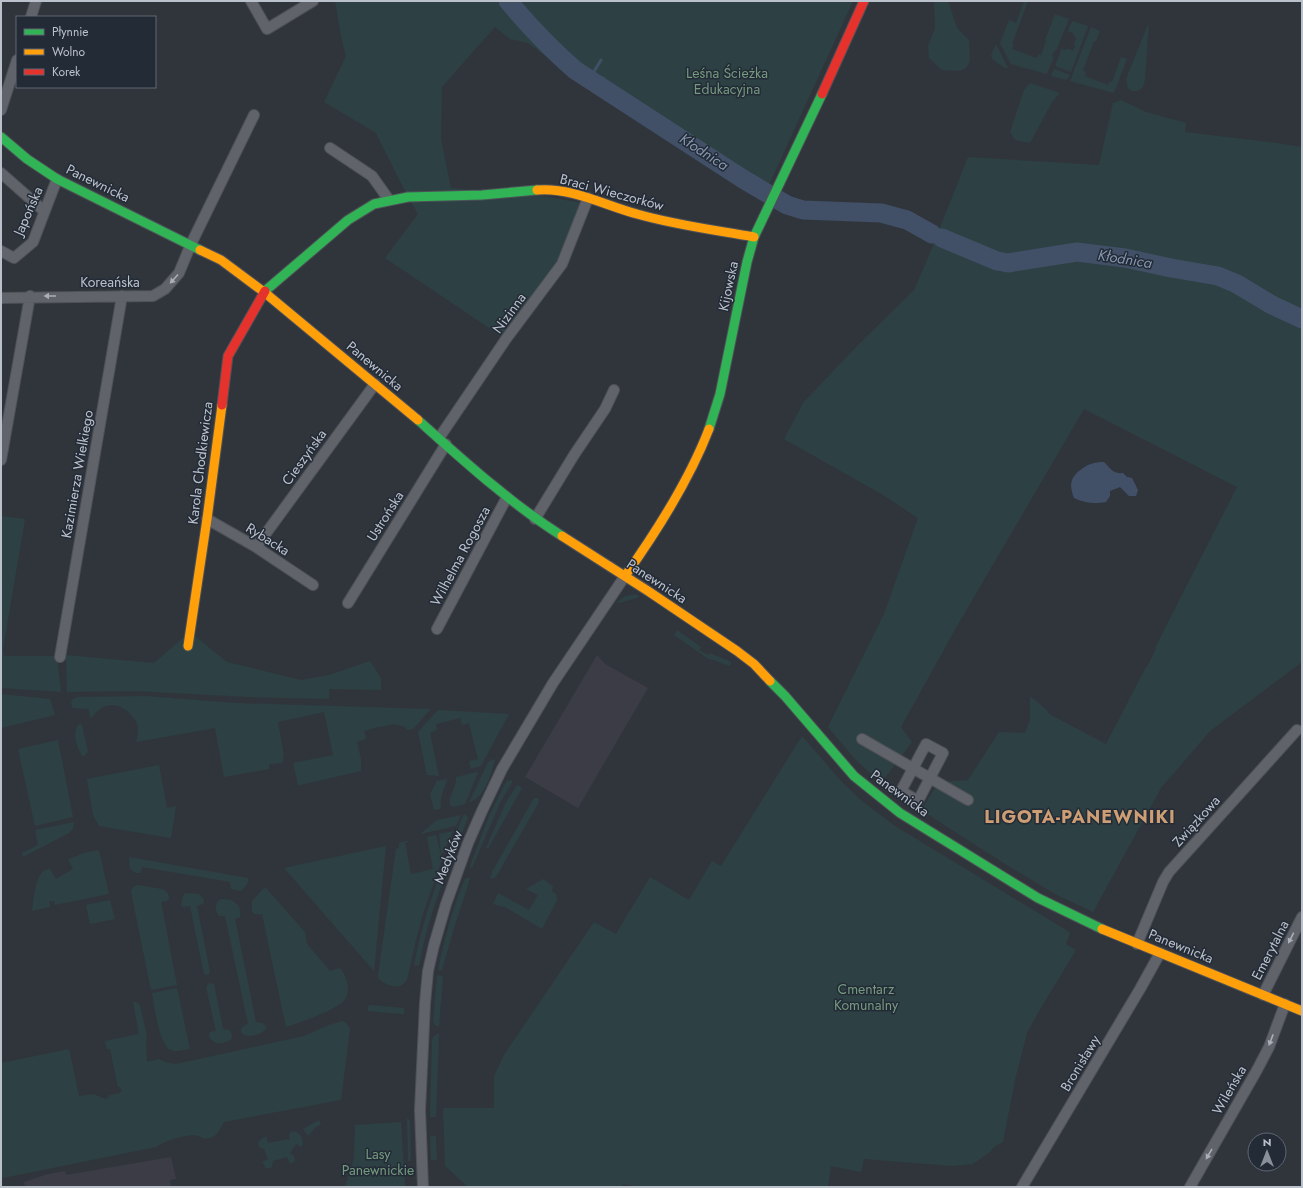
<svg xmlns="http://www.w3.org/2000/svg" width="1303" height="1188" font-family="Jost,sans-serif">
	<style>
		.medical { fill: #3c3c47 }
		.green { fill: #2d4043 }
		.water { fill: #415067 }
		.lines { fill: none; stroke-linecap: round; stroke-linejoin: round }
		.stream { stroke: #415067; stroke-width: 3 }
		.river { stroke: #415067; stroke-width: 19 }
		.street-casing { stroke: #4e5157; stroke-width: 12 }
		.fast-casing { stroke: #4e5157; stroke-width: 11 }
		.slow-casing { stroke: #4e5157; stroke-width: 11 }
		.jam-casing { stroke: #4e5157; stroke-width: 11 }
		.street { stroke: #60636a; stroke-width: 10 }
		.fast { stroke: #30b455; stroke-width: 9 }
		.slow { stroke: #ff9f0a; stroke-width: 9 }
		.jam { stroke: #e5322d; stroke-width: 9 }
		.oneway { fill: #a9aeb8 }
		.labels { text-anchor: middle; stroke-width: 3; stroke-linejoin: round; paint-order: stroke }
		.park-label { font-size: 14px; fill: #759a7e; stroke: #232b37 }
		.street-label { font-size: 14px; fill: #bbc1cb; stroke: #232b37 }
		.water-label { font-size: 15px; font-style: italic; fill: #8697b0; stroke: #232b37 }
		.district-label { font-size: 18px; font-weight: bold; letter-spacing: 1px; fill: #cd9d74; stroke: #232b37 }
	</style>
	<rect width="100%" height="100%" fill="#30353c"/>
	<path class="medical" d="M597 655 605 664 648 688 578 808 525 777Z
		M171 1157 176 1179 170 1180 171 1187H25L24 1182 48 1174 65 1171 66 1175Z"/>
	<path class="green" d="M335 1H853L769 185 759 197 590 90 528 43 510 39 495 27 442 87 441 139 451 188 549 197 582 203 558 260 501 336 385 258 418 214 408 197 376 133 324 102 346 56 341 36Z
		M934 1H948L957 28 969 40 970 61 966 68 959 71 942 70 929 58 928 46 935 28Z
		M1024 1H1028L1012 44H1014L1012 49 1037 58 1039 54 1041 55 1046 41 1045 40 1055 14 1069 19 1056 51H1054L1052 56 1054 57 1047 74 1011 64 1000 43 1009 20 1016 23Z
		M1072 21 1088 26 1071 72 1055 66 1063 46V50L1069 49 1073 51 1075 47 1074 44 1076 39 1073 33 1068 31Z
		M1149 22 1145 80 1143 87 1138 91H1131L1128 88 1126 79Z
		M1091 27 1100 31 1096 41H1094L1083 70 1086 72 1085 76 1108 85 1110 81 1112 82 1121 57 1127 59 1114 93 1070 81Z
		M996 44 1008 68H1005L992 59 991 55Z
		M1054 69 1070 75 1067 80 1051 76Z
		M1030 83 1060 93 1052 102 1030 143 1015 140 1010 132 1024 90Z
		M1121 100 1146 112 1186 123 1185 132 1277 143 1302 147V662L1210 731 1161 788 1093 912 1055 894 1002 862 921 810 939 782 968 780 999 732 1025 733 1030 720V696L1047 710 1049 714 1106 744 1146 667H1147L1156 649 1155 648 1237 487 1084 409 957 626 901 727 912 742 881 783 855 759 828 727 884 614 918 518 883 495 784 439 803 403 855 348 914 290 928 258 968 157 1099 165 1113 103Z
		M1 516 25 519 3 649 4 656H57L61 692 1 688Z
		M636 594 640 597 619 603 617 602 625 596Z
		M677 630 701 647 699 650 708 655 710 653 731 662 730 666 707 658 674 635Z
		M196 637 227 662 301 680 329 675 370 661 381 678V690L329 689V699L249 697 134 691 67 692 66 655 154 663 183 638Z
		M1 694 50 699 55 715 1 728Z
		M146 696 235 703 431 709 413 729 407 730 405 727 394 724 381 727V726L364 731 366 739 357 742 361 759V771L300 785H298L293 763 333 755 324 712 278 722 284 755 282 763 269 764V769L224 777 215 728 136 742C137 738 138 733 138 729 138 724 135 719 132 716 119 700 101 702 91 719L88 708 85 709 73 708 71 704 72 700 77 697Z
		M438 710 509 714 481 766 471 769 469 761 478 759 469 723 462 725 460 718 436 724 437 730 430 733 439 776 427 775 418 732Z
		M80 724 82 725 88 752 84 756H82C77 747 72 734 78 725Z
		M802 736 841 781 862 801 895 826 1066 930 1070 933 1066 944 1076 950 1039 1011 1027 1033 1015 1080 1003 1142 994 1147 990 1152 973 1164 952 1166 864 1159 861 1172 831 1166 828 1187H639L623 1184 622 1187H468L445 1166 443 1108H494V1076L504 1055 594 922 616 934 650 877 689 900 712 861 721 866Z
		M58 740 73 817 35 826 18 749Z
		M493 759 495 760C490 776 486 796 469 803L488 762Z
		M159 765 167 808 176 806 171 838 99 826 93 815 87 779Z
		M477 772 478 773 465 804 453 807 450 805C448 796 457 787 456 777Z
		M447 779C445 789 439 797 441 808L440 809 434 810 430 794 437 781Z
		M511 780 513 781 501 801 471 870 470 866 489 816 506 782 507 781Z
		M517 785 522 788 488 849 486 848 506 802Z
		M534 798H538L539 802 496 877 490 879 492 872Z
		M464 814 467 816 468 818C448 866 428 915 419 966L414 965C424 913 443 863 464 814Z
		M461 815 456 826 420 834 437 820Z
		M74 822 73 829 69 833 23 857 22 853 38 845 35 830Z
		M453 831 443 853H441L439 834Z
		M436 835 442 859 422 917 415 944 407 980 401 986C392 987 386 985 379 979L378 975 396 849 399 848V843L405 841H409L405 843 411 874 433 869 427 837Z
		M386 846 374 971 284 868Z
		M99 850 109 894 55 905 54 901H49L50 907 32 911C34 899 35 868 50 869L56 879 73 869 68 860 69 859 84 853Z
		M129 857 248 878C249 884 245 887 241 891L231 889 230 882 142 867 141 873H136L130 869Z
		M470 877 468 885 454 928 442 970H438C444 941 453 906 465 879Z
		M543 879 553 886 552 891 556 894 557 900 542 929 505 907 493 904 498 893 529 910 538 895 526 889Z
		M138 885 162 889C167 891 169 894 169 899L167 901 161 902 177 985 151 990 131 892C132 888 134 886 138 885Z
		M265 887 305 932 307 944 330 971 339 968 341 969C347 977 351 990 345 999 340 1009 298 1023 286 1027L262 914H254L252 911V901Z
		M185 893 199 894 204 900 203 904 197 906 210 972 208 975 204 974 190 906 183 907 181 905 183 896Z
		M221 899C232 898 243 904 240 917L235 919 256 1022 262 1023 265 1025 266 1029C251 1044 230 1031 248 1024L225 916H219C215 912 214 902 221 899Z
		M110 900 115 919 90 924 86 905Z
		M437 975 443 976 439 1027 435 1025 433 1022Z
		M209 983 214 984 223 1029 230 1030 232 1035 231 1039C223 1045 213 1045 209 1036L210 1032 216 1031 206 987Z
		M177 988 190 1049C183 1050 175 1053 169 1049 159 1042 154 1005 152 993Z
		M133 1002H136L140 1005 147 1037 146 1042 147 1062 159 1059 165 1062 176 1064 304 1036 329 1025 342 1021 346 1023 350 1028 341 1100 224 1122C220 1130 214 1141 203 1138 200 1137 198 1135 194 1135 181 1136 167 1140 156 1147L3 1178 1 1177V1063L69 1049 79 1096C91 1094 94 1093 105 1099L108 1098 109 1095 120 1093 122 1091 120 1087H118L110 1049H107L105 1041 139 1034Z
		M370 1005 403 1008 404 1009V1014H402L368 1011V1007Z
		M439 1033 436 1117H430L432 1040 434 1036Z
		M407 1117 410 1121 411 1161H408Z
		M319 1120 321 1125 316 1127 308 1136 303 1129Z
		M401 1122 405 1187H345L354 1159 355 1125Z
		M292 1131C301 1132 304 1139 302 1147L296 1144 290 1153 294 1156 295 1161 290 1164 287 1157 273 1161 272 1167 270 1168H266L262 1162 268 1159 264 1149C260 1148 259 1148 258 1143L260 1140 266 1136 268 1143 290 1139 289 1134Z
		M430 1136H436L437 1159 436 1160H431Z"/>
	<path class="water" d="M1100 462H1104C1111 469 1113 474 1123 473L1127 477 1132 478 1138 490 1136 496H1129L1120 487 1110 491V496L1106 502C1095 504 1084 503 1074 498 1069 484 1070 477 1083 468 1089 464 1093 463 1100 462Z"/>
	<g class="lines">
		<path class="stream" d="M587 78 595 70 601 60
			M597 85 603 78"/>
		<path class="river" d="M508 1C529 26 551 49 575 70L743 179 787 205 803 210 881 213 907 220 932 234
			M942 238 997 261 1008 263 1077 252 1125 258 1171 268 1218 276 1237 284 1272 305 1302 319"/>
		<defs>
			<path id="street" d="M251 1 267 29 313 1
				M31 17 36 1
				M1 110 17 60
				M330 148 372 176 389 200
				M1 173 44 211
				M1 251 14 258 33 242 57 179
				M1 298 153 296 165 289 179 273 191 244 254 115
				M439 438 506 339 562 264 588 198
				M1 460 30 296
				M207 519 256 547 313 585
				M535 519 574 455 605 409 614 390
				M256 547 375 384
				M348 603 446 444
				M437 629 507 497
				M60 657 122 296
				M862 739 968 800
				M926 744 943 753 918 801 901 791Z
				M1137 944 1163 882 1169 872 1297 730
				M1263 995 1302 917
				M423 1187 420 1110 425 1003 428 971 434 945 446 904 468 843 482 811 502 769 553 683 625 576
				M1022 1187 1140 989 1160 953
				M1190 1187 1257 1070 1269 1047 1285 1004"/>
			<path id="fast" d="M1 137 27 159 57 179 200 250
				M265 291 348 220 374 204 408 197 482 195 537 190
				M418 420C464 461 510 503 562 536
				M709 429 720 394 747 262 754 237 822 94
				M770 681 785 696 854 776 900 813 1038 898 1102 929"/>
			<path id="slow" d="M537 190C571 187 604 205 637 214 675 225 715 230 754 237
				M200 250 221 260 264 292 418 420
				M562 536 648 591 737 651 754 664 770 681
				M625 576C657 531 689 481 709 429
				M188 646 207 519 222 405
				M1102 929 1302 1011"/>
			<path id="jam" d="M822 94 864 1
				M222 405 228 356 265 291"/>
		</defs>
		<use href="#street" class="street-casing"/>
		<use href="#fast" class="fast-casing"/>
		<use href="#slow" class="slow-casing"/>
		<use href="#jam" class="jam-casing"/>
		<use href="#street" class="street"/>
		<use href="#fast" class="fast"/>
		<use href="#slow" class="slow"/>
		<use href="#jam" class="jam"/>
	</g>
	<defs><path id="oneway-solid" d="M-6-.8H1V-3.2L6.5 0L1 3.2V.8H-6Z"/></defs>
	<g class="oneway">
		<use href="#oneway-solid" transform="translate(174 279) rotate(132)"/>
		<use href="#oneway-solid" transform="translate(50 296) rotate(180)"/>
		<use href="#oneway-solid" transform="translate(1291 938) rotate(117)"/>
		<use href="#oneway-solid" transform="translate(1271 1040) rotate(111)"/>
		<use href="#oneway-solid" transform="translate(1209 1154) rotate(120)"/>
	</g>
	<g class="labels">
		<g class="park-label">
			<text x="727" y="78">Leśna Ścieżka<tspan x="727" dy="16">Edukacyjna</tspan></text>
			<text x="866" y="994">Cmentarz<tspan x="866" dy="16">Komunalny</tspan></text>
			<text x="378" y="1159">Lasy<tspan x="378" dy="16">Panewnickie</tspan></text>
		</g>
		<g class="street-label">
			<text transform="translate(98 183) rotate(26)" y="5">Panewnicka</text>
			<text transform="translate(612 192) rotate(15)" y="5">Braci Wieczorków</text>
			<text transform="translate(28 211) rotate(-66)" y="5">Japońska</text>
			<text x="110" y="287">Koreańska</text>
			<text transform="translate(728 286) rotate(-78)" y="5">Kijowska</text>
			<text transform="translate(509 313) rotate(-54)" y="5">Nizinna</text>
			<text transform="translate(375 366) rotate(40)" y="5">Panewnicka</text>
			<text transform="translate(304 457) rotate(-54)" y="5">Cieszyńska</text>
			<text transform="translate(200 463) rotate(-83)" y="5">Karola Chodkiewicza</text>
			<text transform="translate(77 474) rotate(-80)" y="5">Kazimierza Wielkiego</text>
			<text transform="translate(385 516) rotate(-58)" y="5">Ustrońska</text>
			<text transform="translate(268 539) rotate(32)" y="5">Rybacka</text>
			<text transform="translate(460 556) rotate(-62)" y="5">Wilhelma Rogosza</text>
			<text transform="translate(657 581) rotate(33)" y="5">Panewnicka</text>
			<text transform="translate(900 793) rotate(36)" y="5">Panewnicka</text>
			<text transform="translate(1196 821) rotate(-48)" y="5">Związkowa</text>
			<text transform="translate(448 857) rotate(-69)" y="5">Medyków</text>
			<text transform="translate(1181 946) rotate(22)" y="5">Panewnicka</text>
			<text transform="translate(1270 950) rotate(-63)" y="5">Emerytalna</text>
			<text transform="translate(1080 1063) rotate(-59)" y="5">Bronisławy</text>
			<text transform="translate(1229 1090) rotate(-60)" y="5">Wileńska</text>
		</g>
		<g class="water-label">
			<text transform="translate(704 152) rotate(33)" y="5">Kłodnica</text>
			<text transform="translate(1125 259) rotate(9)" y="5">Kłodnica</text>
		</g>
		<g class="district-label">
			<text x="1080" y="823">LIGOTA-PANEWNIKI</text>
		</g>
	</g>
	<rect width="1303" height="1188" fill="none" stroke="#bbc1cb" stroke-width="4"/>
	<rect x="16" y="16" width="140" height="72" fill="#232b37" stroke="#606772"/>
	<rect x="24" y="29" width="20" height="6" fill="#30b455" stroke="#606772"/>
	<text x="52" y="36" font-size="12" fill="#bbc1cb">Płynnie</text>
	<rect x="24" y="49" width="20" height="6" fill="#ff9f0a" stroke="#606772"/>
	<text x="52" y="56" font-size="12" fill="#bbc1cb">Wolno</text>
	<rect x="24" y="69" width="20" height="6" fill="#e5322d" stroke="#606772"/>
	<text x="52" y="76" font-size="12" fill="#bbc1cb">Korek</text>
	<g transform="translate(1267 1152)"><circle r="19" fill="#232b37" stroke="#606772"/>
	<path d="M0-3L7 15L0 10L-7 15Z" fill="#8a9099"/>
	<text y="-6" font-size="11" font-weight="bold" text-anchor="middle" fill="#bbc1cb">N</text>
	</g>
</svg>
